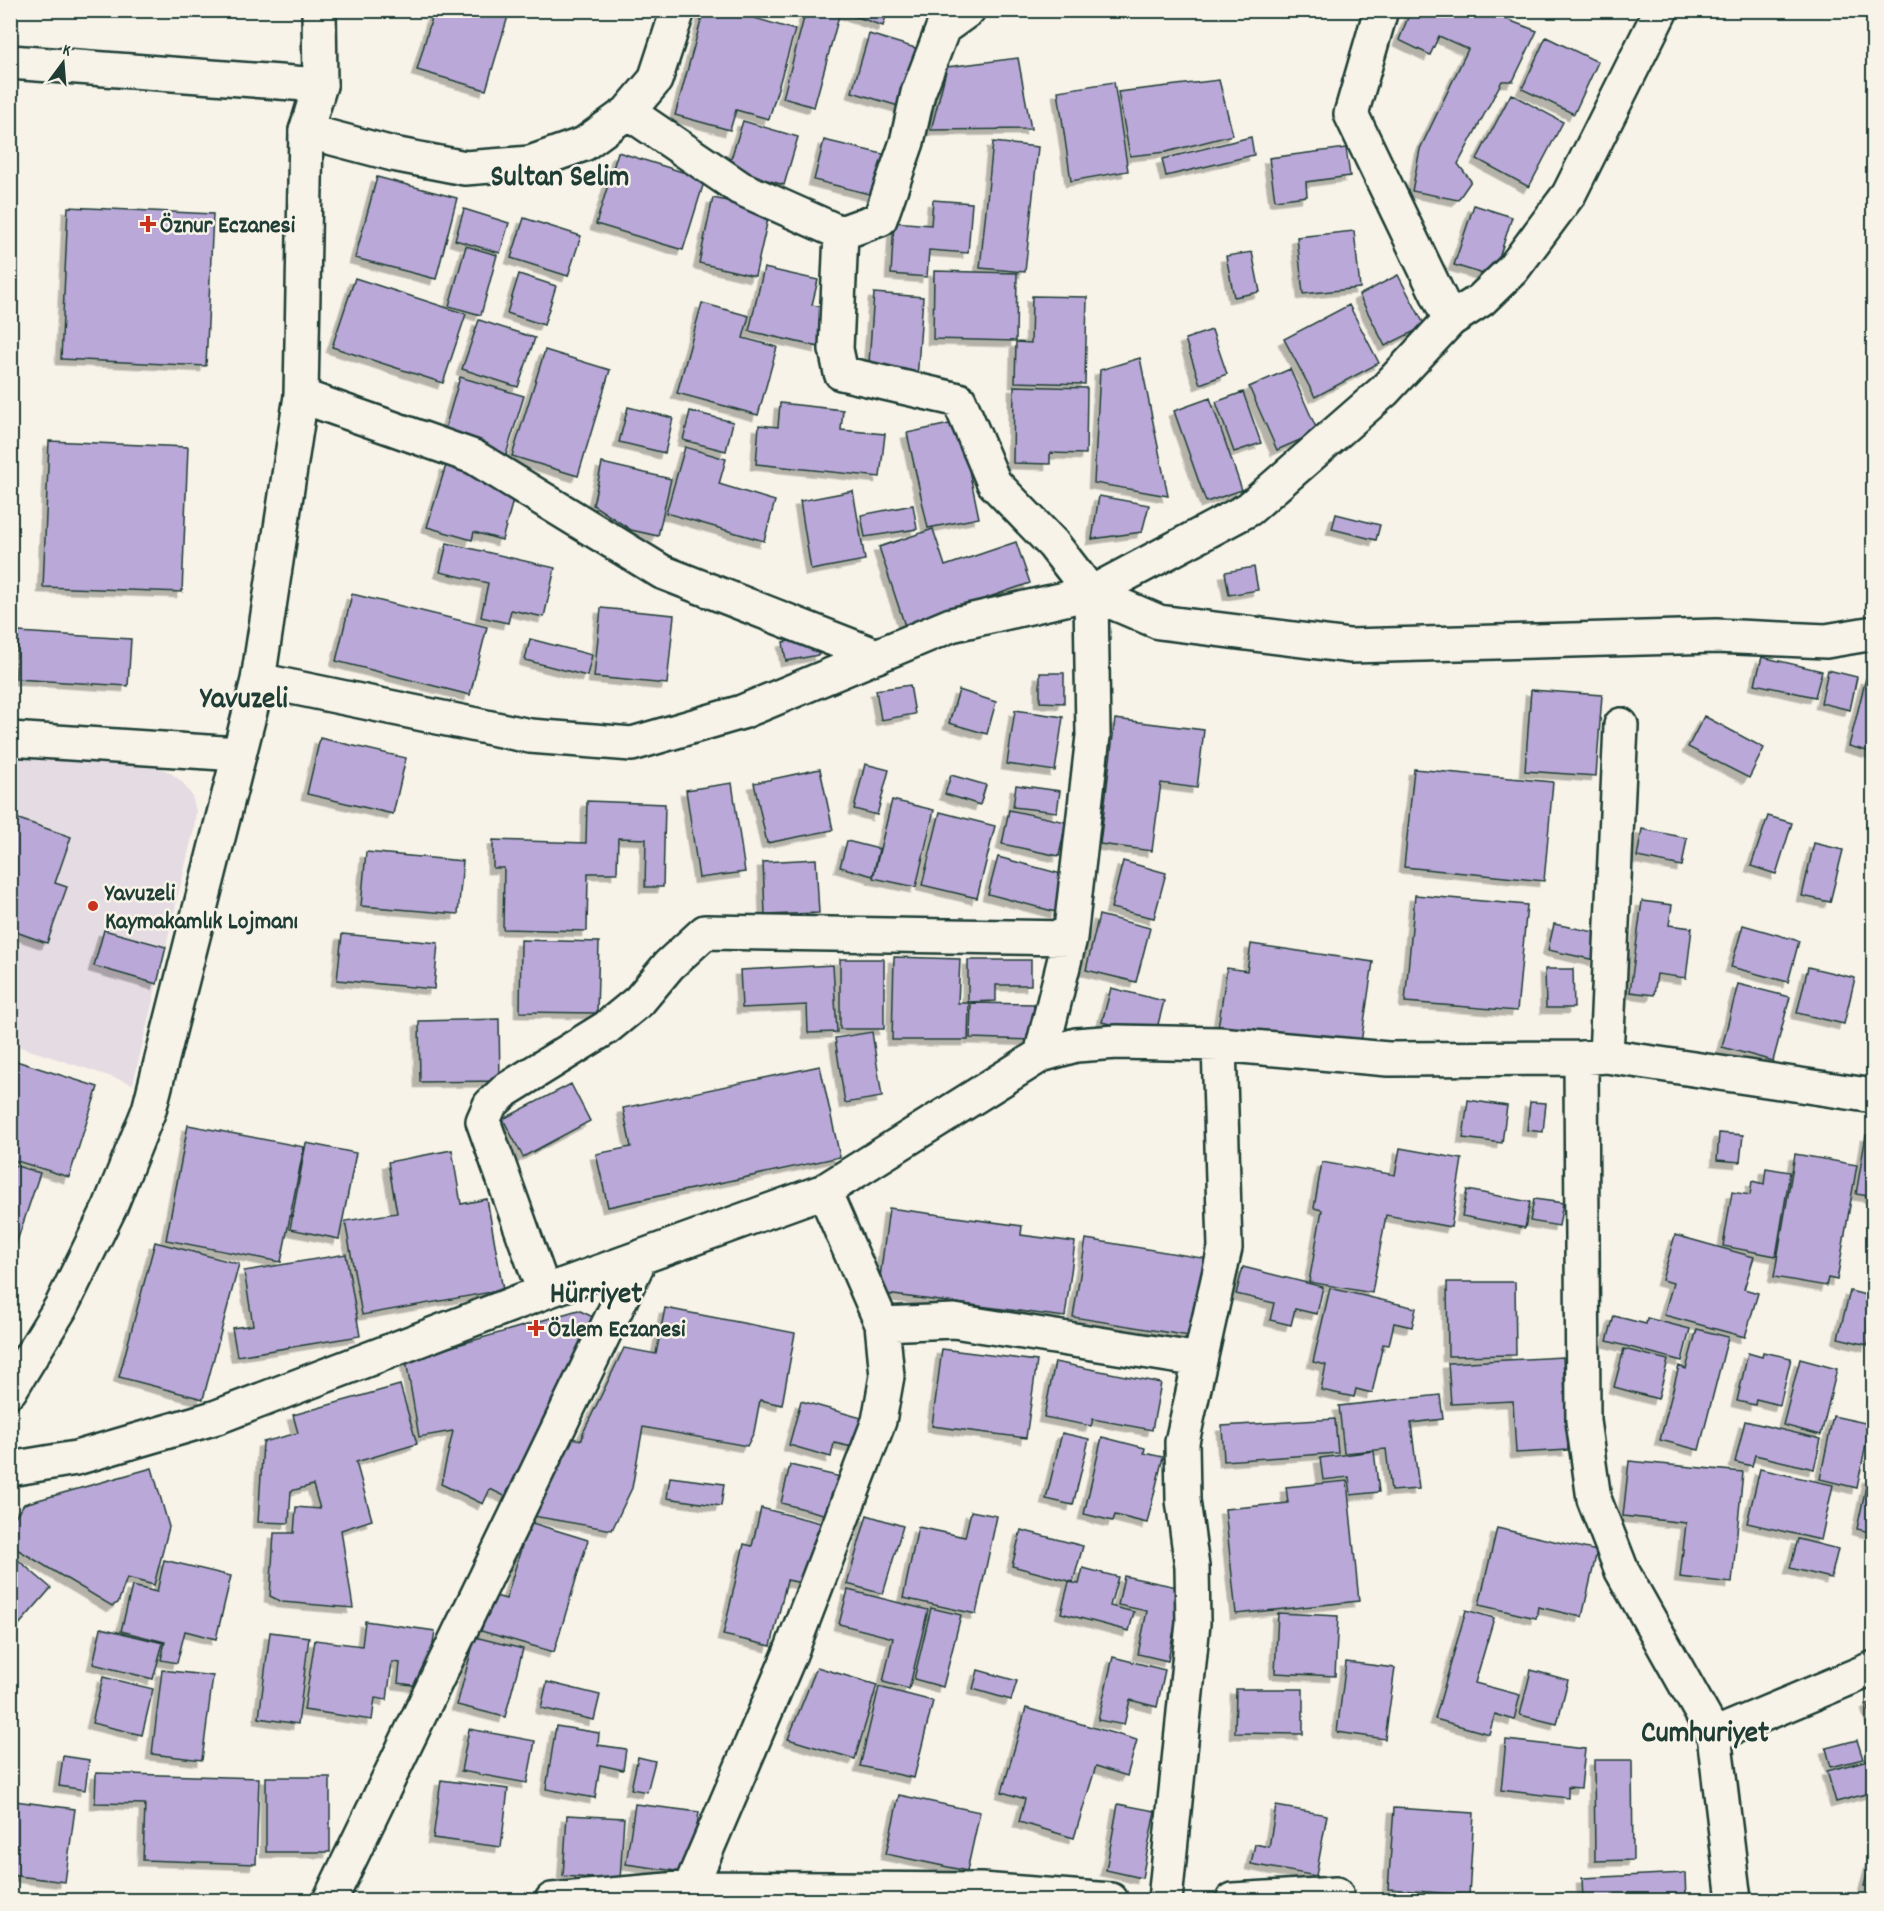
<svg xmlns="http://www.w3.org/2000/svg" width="1884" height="1911" font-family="Dekko,sans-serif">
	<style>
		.built { fill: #e5dce3 }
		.building { fill: #baa8d8; stroke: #1f3d34; stroke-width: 1.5; filter: url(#shadow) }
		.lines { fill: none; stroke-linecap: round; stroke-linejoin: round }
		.street-casing { stroke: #1f3d34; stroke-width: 38 }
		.secondary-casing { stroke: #1f3d34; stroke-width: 38 }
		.street { stroke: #f7f3e8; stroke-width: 33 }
		.secondary { stroke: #f7f3e8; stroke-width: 33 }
		.poi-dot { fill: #c8321e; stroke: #f7f3e8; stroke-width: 2 }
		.labels { text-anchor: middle; stroke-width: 5; stroke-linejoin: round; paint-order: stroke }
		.poi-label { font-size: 24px; font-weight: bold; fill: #1f3d34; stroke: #f7f3e8; text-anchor: start }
		.district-label { font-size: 30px; font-weight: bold; fill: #1f3d34; stroke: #f7f3e8 }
	</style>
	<defs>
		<filter id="shadow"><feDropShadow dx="-5.5" dy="5.5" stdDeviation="0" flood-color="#0004"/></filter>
	</defs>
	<rect width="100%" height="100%" fill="#f7f3e8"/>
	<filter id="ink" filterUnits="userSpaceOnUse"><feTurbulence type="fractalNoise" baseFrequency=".0167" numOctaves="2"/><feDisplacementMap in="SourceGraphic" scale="12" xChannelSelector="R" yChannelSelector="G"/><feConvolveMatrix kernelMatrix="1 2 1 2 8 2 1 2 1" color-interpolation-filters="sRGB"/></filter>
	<g filter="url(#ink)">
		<path class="built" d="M10 757 158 767 171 773 183 783 192 796 196 811 194 829 133 1084 11 1044Z"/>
		<path class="building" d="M434 10H502L509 13 486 90 417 70Z
			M704 10H728L795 30 769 119 736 110 730 130 675 115Z
			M806 10H817L839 16 814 107 783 98Z
			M837 10H888L883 26Z
			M1411 10H1482L1537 31 1513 81H1502L1458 164 1471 181 1458 200 1412 191 1420 149 1468 49 1439 36 1430 55 1399 40Z
			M869 34 922 50 905 108 852 92Z
			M1546 37 1598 62 1574 114 1522 89Z
			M1018 58 1031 129 931 130 947 67Z
			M1219 80 1233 135 1166 152 1130 156 1118 92Z
			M1114 82 1128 171 1071 181 1058 91Z
			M1511 94 1563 122 1529 187 1477 159Z
			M743 121 798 137 784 185 728 168Z
			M1251 137 1254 155 1166 176 1162 159Z
			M824 140 891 156 881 197 814 180Z
			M993 142 1038 147 1025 272 980 268Z
			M1346 148 1350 176 1306 182 1307 196 1275 200 1269 158Z
			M618 152 705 179 683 250 596 224Z
			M377 177 457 198 436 279 355 258Z
			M713 198 770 210 755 276 699 263Z
			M933 200 972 203 968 253 929 250 927 277 891 274 894 222 931 225Z
			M1474 205 1512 217 1493 277 1454 265Z
			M68 207 213 214 206 366 61 359Z
			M464 209 509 223 500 253 455 240Z
			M524 218 581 236 568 276 511 258Z
			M1354 231 1360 288 1303 294 1297 237Z
			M466 246 497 255 481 315 449 306Z
			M1252 252 1260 292 1234 297 1226 256Z
			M764 268 818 280 812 305 828 308 819 347 749 331Z
			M934 271 1017 273 1016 341 933 339Z
			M519 274 556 286 544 325 507 313Z
			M1398 275 1425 326 1385 346 1359 295Z
			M355 278 466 314 443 383 332 347Z
			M874 293 923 297 917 380 868 376Z
			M1032 296 1087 297 1085 384 1015 382 1016 342 1031 343Z
			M702 303 749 316 743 338 777 347 758 415 677 393Z
			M1349 305 1379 363 1315 397 1284 339Z
			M479 320 535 338 518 387 462 369Z
			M1212 330 1227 374 1200 384 1185 339Z
			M545 350 610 370 578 476 512 456Z
			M1140 358 1168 496 1094 483 1100 370Z
			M1290 369 1318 432 1277 450 1249 387Z
			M460 377 524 396 505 458 442 439Z
			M1014 386 1087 388 1086 454 1050 453V464L1013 463Z
			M1243 392 1261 443 1234 452 1216 402Z
			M1210 398 1242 490 1206 502 1174 411Z
			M780 403 843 410 841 430 885 434 880 477 756 464 759 425 778 427Z
			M628 407 673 418 665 453 619 442Z
			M690 411 733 422 726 451 683 440Z
			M959 422 979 518 928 528 907 433Z
			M49 441 188 447 182 592 43 587Z
			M685 447 726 459 719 484 775 501 764 541 666 513Z
			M602 463 671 479 658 536 631 530 593 505Z
			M446 465 517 486 502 540 474 532 472 540 427 527Z
			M853 491 865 560 811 570 800 501Z
			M1099 496 1149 505 1142 532 1092 539Z
			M913 505 917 529 865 537 861 515Z
			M1336 514 1380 525 1376 540 1332 529Z
			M933 529 945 566 1016 542 1030 583 905 626 879 547Z
			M447 543 555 568 544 617 511 610 508 623 481 617 488 583 440 572Z
			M1254 567 1258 590 1229 595 1225 572Z
			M352 594 487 627 470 695 336 661Z
			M601 608 674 615 667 684 594 677Z
			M18 632 131 639 128 686 16 679Z
			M816 637 819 655 786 661 783 642Z
			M530 639 592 655 587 676 525 660Z
			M1762 657 1822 671 1815 697 1755 684Z
			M1828 670 1857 677 1850 710 1821 703Z
			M1040 673H1064V703L1040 702Z
			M1866 678 1874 680V753L1849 746Z
			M910 685 915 714 881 720 876 690Z
			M959 690 996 702 987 734 949 723Z
			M1531 690 1602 695 1596 776 1525 771Z
			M1015 710 1063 717 1055 771 1007 764Z
			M1704 716 1764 748 1749 778 1688 747Z
			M1115 719 1204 730 1197 788 1161 783 1152 851 1100 844Z
			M320 738 406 758 393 814 307 794Z
			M865 764 889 770 877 815 854 809Z
			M820 769 833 830 767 843 754 783Z
			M1414 769 1553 782 1544 881 1404 867Z
			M951 775 986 785 980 805 945 794Z
			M732 783 745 872 699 878 686 790Z
			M1016 785 1060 791 1057 812 1013 807Z
			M892 800 934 810 916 887 873 878Z
			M587 801 665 804 663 887H645L646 839 618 838 617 873H588L587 931 503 929 504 868H493V840L586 843Z
			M1009 810 1066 822 1059 856 1002 844Z
			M940 812 995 826 977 898 922 885Z
			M10 816 71 837 55 883 67 887 47 943 13 931 10 935Z
			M1768 816 1792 823 1776 874 1751 866Z
			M1642 829 1687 838 1682 866 1637 857Z
			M847 841 879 849 873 876 840 867Z
			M1814 843 1843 850 1830 902 1802 896Z
			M366 852 463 861 458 914 361 906Z
			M998 857 1065 875 1056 912 988 894Z
			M816 859 819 913 765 915 763 862Z
			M1123 861 1166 873 1154 918 1111 908Z
			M1415 895 1527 905 1517 1011 1405 1002Z
			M1642 901 1672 905 1669 925 1692 928 1686 978 1657 974 1654 995 1630 992Z
			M1099 915 1150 928 1136 982 1086 970Z
			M1554 924 1600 933 1595 960 1548 950Z
			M1743 925 1799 941 1788 982 1731 967Z
			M104 930 166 947 157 984 94 966Z
			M342 934 438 943 434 989 337 980Z
			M521 940 599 942 597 1013 520 1012Z
			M1251 944 1373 962 1359 1056 1217 1035 1227 968 1247 971Z
			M894 957 960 959 958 1003H969L968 1040H892Z
			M840 959H884V1029H840Z
			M968 960H1031V985H996V1001L968 1002Z
			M833 965 837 1032 808 1033 807 1005 742 1008 740 970Z
			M1808 967 1855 978 1844 1024 1797 1013Z
			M1545 969H1573L1574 1008H1546Z
			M1738 984 1790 997 1773 1061 1722 1047Z
			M1111 988 1164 1001 1155 1036 1102 1022Z
			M971 1003 1034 1004 1033 1040 970 1038Z
			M499 1019 500 1081 420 1082 419 1021Z
			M872 1032 882 1097 845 1103 835 1038Z
			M10 1059 98 1087 69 1177 10 1159Z
			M820 1066 840 1157 608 1207 596 1154 631 1147 623 1108Z
			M571 1084 590 1121 523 1157 503 1119Z
			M1468 1100 1507 1106 1502 1143 1463 1138Z
			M1530 1102 1546 1103 1543 1132 1527 1130Z
			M188 1125 304 1147 281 1262 166 1240Z
			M1719 1133 1743 1135 1740 1162 1717 1160Z
			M1866 1135 1874 1137V1197L1856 1194Z
			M306 1143 356 1153 339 1239 290 1229Z
			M1400 1148 1462 1159 1451 1227 1386 1215 1372 1293 1309 1282 1322 1210 1314 1208 1322 1162 1395 1175Z
			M452 1150 461 1204 487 1199 503 1290 362 1315 345 1221 397 1213 388 1162Z
			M1795 1154 1857 1165 1837 1280 1828 1278 1826 1286 1774 1277Z
			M10 1164 40 1173 10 1262Z
			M1766 1168 1790 1172 1776 1256 1723 1246 1732 1192 1750 1195 1752 1181 1764 1184Z
			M1467 1190 1530 1202 1525 1228 1462 1216Z
			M1534 1199 1563 1203 1559 1226 1530 1221Z
			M889 1208 1022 1226 1021 1235 1075 1242 1065 1317 878 1293Z
			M1675 1235 1754 1257 1744 1289 1758 1293 1745 1337 1664 1315 1673 1283 1662 1280Z
			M1086 1239 1208 1259 1195 1337 1073 1317Z
			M155 1242 239 1264 203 1399 119 1377Z
			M346 1254 360 1336 237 1356 232 1328 253 1325 244 1271Z
			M1243 1267 1323 1287 1317 1314 1295 1309 1291 1325 1270 1320 1274 1303 1236 1294Z
			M1447 1282H1515L1516 1355 1448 1356Z
			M1330 1288 1416 1308 1412 1327 1394 1323 1389 1345 1383 1344 1372 1393 1356 1389 1354 1397 1321 1390 1326 1365 1313 1362Z
			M1850 1291 1874 1297V1325L1868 1345 1838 1338Z
			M665 1308 795 1333 782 1405 760 1400 754 1432 747 1446 643 1427 632 1488 612 1530 533 1516 570 1438 582 1440 583 1433 624 1348 656 1354Z
			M578 1310 606 1323 517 1502 490 1489 483 1504 441 1484 453 1431 419 1437 406 1360Z
			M1614 1316 1646 1324 1647 1318 1690 1329 1682 1361 1607 1341Z
			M1697 1329 1728 1337 1699 1450 1660 1440 1679 1366 1686 1369Z
			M942 1349 1037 1361 1026 1438 932 1426Z
			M1624 1349 1668 1360 1658 1399 1614 1387Z
			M1763 1352 1791 1358 1780 1405 1756 1399 1755 1405 1737 1401 1748 1353 1762 1357Z
			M1563 1357 1568 1450 1516 1453 1513 1401 1451 1404 1448 1363Z
			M1800 1359 1837 1369 1821 1435 1783 1425Z
			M1055 1362 1161 1383 1152 1430 1093 1419 1091 1426 1044 1417Z
			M400 1385 417 1444 356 1462 372 1520 341 1530 353 1608 282 1602 270 1596 274 1533H294L296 1507 320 1509 313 1485 291 1491 289 1523 258 1522 263 1442 298 1433 293 1415Z
			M1440 1395 1443 1419 1411 1423 1419 1489 1391 1491 1386 1449 1344 1453 1339 1406Z
			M801 1401 865 1419 857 1448 834 1443 831 1457 789 1445Z
			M1833 1416 1870 1424 1857 1488 1820 1479Z
			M1335 1419 1338 1453 1224 1461 1222 1426Z
			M1745 1421 1821 1439 1814 1469 1755 1455 1752 1466 1735 1462Z
			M1062 1433 1089 1439 1073 1505 1046 1499Z
			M1102 1437 1145 1448 1144 1453 1163 1457 1147 1523 1115 1515 1113 1521 1084 1514Z
			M1374 1451 1379 1492 1351 1495 1349 1477 1323 1480 1320 1458Z
			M1629 1461 1743 1472 1732 1583 1680 1577 1686 1523 1623 1516Z
			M790 1465 841 1477 831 1516 781 1503Z
			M152 1468 169 1527 154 1585 127 1578 118 1603 112 1606 10 1545V1527L13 1519 24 1504Z
			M1760 1469 1833 1485 1821 1540 1747 1523Z
			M670 1477 724 1484 721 1506 667 1498Z
			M1868 1477 1874 1479V1533L1857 1529Z
			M1347 1481 1359 1601 1236 1614 1225 1509 1288 1503 1286 1487Z
			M761 1508 825 1524 811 1585 787 1580 771 1646 723 1635 744 1544 752 1546Z
			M971 1511 997 1516 976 1614 903 1598 918 1527 965 1537Z
			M867 1515 903 1526 883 1594 847 1584Z
			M529 1522 588 1540 554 1652 481 1631 492 1595 506 1599Z
			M1497 1528 1597 1551 1582 1617 1538 1607 1536 1618 1479 1605Z
			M1021 1530 1083 1546 1073 1582 1012 1566Z
			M1798 1539 1838 1549 1831 1578 1790 1568Z
			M10 1553 51 1588 10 1635Z
			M164 1560 231 1576 216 1639 185 1631 177 1663 161 1660 165 1642 121 1631 132 1586 157 1592Z
			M1083 1568 1118 1577 1110 1606 1134 1612 1129 1631 1061 1613 1069 1582 1079 1584Z
			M1124 1576 1182 1588 1168 1661 1138 1654 1147 1611 1118 1605Z
			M848 1590 928 1610 909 1689 883 1682 893 1638 839 1624Z
			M931 1608 961 1615 943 1687 914 1679Z
			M1466 1610 1494 1618 1475 1683 1520 1695 1514 1720 1495 1714 1489 1734 1435 1719Z
			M1278 1613 1338 1616 1335 1676 1275 1673Z
			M365 1621 435 1631 426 1687 398 1683 400 1663 392 1662 387 1700 375 1698 372 1720 304 1710 315 1640 362 1646Z
			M101 1628 163 1643 153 1679 93 1664Z
			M270 1632 309 1637 298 1724 259 1718Z
			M475 1637 523 1649 505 1717 457 1705Z
			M1113 1657 1165 1670 1157 1707 1130 1700 1124 1725 1098 1720Z
			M1346 1662 1395 1668 1385 1739 1337 1732Z
			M817 1667 877 1685 855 1759 788 1739Z
			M162 1670 213 1676 202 1760 152 1754Z
			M978 1670 1017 1681 1011 1700 973 1689Z
			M1531 1670 1568 1680 1557 1724 1520 1715Z
			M103 1677 153 1689 142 1735 92 1723Z
			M547 1682 600 1695 594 1720 541 1708Z
			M879 1687 933 1701 914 1778 860 1766Z
			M1236 1689H1303V1734L1235 1733Z
			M1874 1702V1728L1867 1704Z
			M1026 1708 1137 1740 1127 1776 1096 1766 1074 1838 1019 1822 1025 1799 1002 1792Z
			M556 1726 599 1733 598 1745 626 1749 623 1770 600 1765 595 1798 546 1789Z
			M469 1729 535 1741 527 1783 461 1771Z
			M1506 1740 1585 1749 1581 1788 1568 1787V1798L1501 1790Z
			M1857 1740 1863 1759 1831 1767 1826 1748Z
			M63 1756 89 1760 85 1790 59 1786Z
			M638 1757 655 1761 647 1792 631 1789Z
			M1594 1760H1632L1633 1860 1595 1861Z
			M1868 1760 1874 1780V1792L1836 1802 1827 1771Z
			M96 1773 259 1778 256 1864 143 1860 145 1804 95 1803Z
			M266 1777H330V1852H266Z
			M441 1780 508 1789 501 1847 433 1838Z
			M899 1795 980 1812 967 1871 886 1854Z
			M15 1801 75 1809 65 1882 10 1875V1833Z
			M635 1804 699 1812 690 1873 626 1864Z
			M1118 1804 1155 1811 1142 1878 1106 1870Z
			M1276 1806 1327 1815 1316 1876 1251 1864 1255 1844 1269 1847Z
			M1394 1808 1474 1813 1469 1895 1388 1889Z
			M567 1815 624 1818 620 1880 563 1876Z
			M1874 1850V1888L1864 1886Z
			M1685 1873 1686 1900H1583L1582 1878Z"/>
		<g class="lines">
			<defs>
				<path id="street" d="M968 10 943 28 918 93 907 142 880 219 841 233 836 349 841 373 959 400 994 483 1053 544 1091 593 1159 622 1350 646 1716 636 1826 641 1874 633
					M1381 10 1351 114 1450 320
					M10 62 320 85
					M628 112 740 188 841 233
					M306 131 393 154 465 168 530 163 584 144 628 112 655 80 678 10
					M301 396 474 457 662 572 877 656
					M10 739 238 754
					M1041 1055 1070 938 1093 736 1091 593
					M1606 1056 1621 725
					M1581 1058 1583 1421 1594 1499 1622 1571 1714 1735 1734 1900
					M544 1292 483 1121 490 1105 506 1090 606 1028 639 1001 669 965 705 932 1070 938
					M882 1324 954 1321 1200 1360
					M10 1469 76 1458 217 1417 544 1292 824 1191 1041 1055 1076 1045 1117 1042 1219 1044 1388 1059 1581 1058 1606 1056 1874 1096
					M1714 1735 1874 1668
					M330 1900 641 1257
					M552 1900 691 1888 981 1890 1111 1900
					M685 1900 790 1654 879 1421 887 1376 882 1324 824 1191
					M1165 1900 1193 1623 1192 1567 1183 1500 1182 1442 1225 1248 1219 1044
					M1233 1900 1336 1894"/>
				<path id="secondary" d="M258 680 530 736 632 744 742 712 951 625 1091 593 1249 509 1384 391 1450 320 1481 300 1513 269 1569 194 1661 10
					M10 1390 61 1307 110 1207 149 1110 258 680 301 396 306 131 320 85 319 10"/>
			</defs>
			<use href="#street" class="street-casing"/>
			<use href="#secondary" class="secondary-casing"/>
			<use href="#street" class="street"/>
			<use href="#secondary" class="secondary"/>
		</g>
	</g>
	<g class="poi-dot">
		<path d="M145 215h6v6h6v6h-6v6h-6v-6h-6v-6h6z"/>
		<circle cx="93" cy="906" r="6"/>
		<path d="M533 1319h6v6h6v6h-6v6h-6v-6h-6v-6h6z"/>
	</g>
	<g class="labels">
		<g class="poi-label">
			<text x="160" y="232">Öznur Eczanesi</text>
			<text x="105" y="900">Yavuzeli<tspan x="105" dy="28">Kaymakamlık Lojmanı</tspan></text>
			<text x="548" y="1336">Özlem Eczanesi</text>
		</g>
		<g class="district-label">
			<text x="560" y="185">Sultan Selim</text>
			<text x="244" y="707">Yavuzeli</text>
			<text x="596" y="1302">Hürriyet</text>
			<text x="1705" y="1741">Cumhuriyet</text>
		</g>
	</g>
	<rect width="1884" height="1911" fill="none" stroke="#f7f3e8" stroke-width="36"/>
	<rect x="18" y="18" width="1848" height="1875" fill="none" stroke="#1f3d34" stroke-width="2" filter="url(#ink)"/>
	<g transform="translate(63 63) rotate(16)" stroke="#f7f3e8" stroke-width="4.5" paint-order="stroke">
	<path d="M0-4.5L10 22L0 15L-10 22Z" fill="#1f3d34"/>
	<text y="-9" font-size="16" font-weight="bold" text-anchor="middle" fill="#1f3d34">K</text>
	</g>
</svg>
